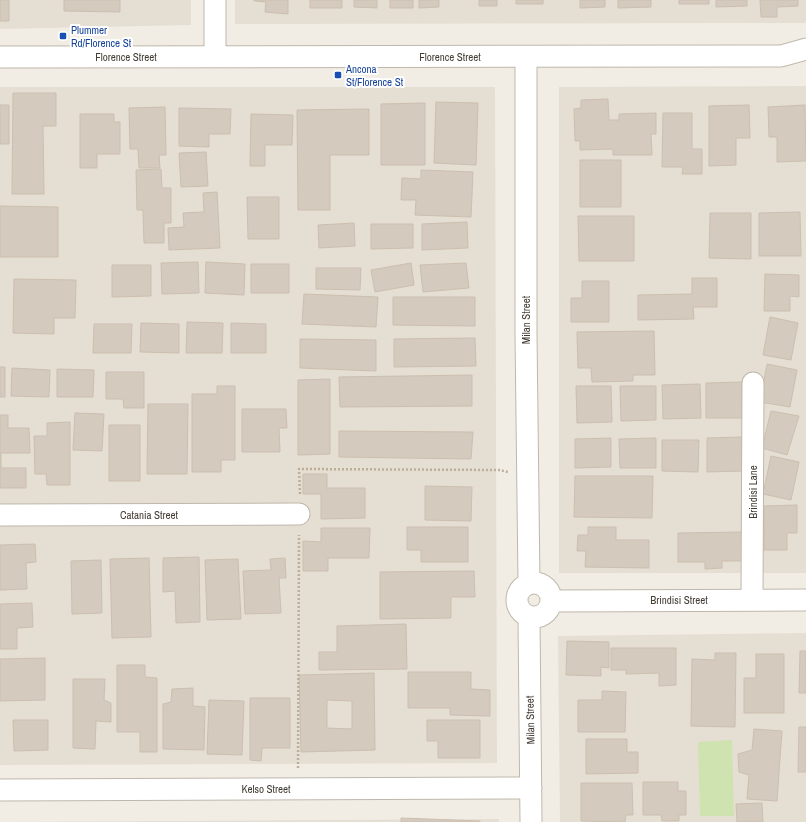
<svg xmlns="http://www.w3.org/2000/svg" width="806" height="822" font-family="'Archivo Narrow',sans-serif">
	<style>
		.residential { fill: #e5ded3 }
		.green { fill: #cfe3b0 }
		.building { fill: #d5cabe; stroke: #ccbfaf; fill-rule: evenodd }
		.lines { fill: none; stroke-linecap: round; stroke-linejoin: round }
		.minor-casing { stroke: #bfb7ab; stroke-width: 23 }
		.path { stroke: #bdae9a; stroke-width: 2.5; stroke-dasharray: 2 2; stroke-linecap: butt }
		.minor { stroke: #fff; stroke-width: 21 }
		.transit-dot { fill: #1a4fb4; stroke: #fff; stroke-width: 1.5 }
		.labels { text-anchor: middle; stroke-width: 4; stroke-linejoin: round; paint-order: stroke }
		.transit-label { font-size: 11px; fill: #164399; stroke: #fff; text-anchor: start }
		.street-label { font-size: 11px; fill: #433d35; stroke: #fff }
	</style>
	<rect width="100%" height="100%" fill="#f1ede5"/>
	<path class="residential" d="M0 0H191V25L0 29Z
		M235 0H806V21L805 23 235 24Z
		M806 86V573H559V87Z
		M0 87H495L497 763 0 765Z
		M806 633V822H560L558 636Z
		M499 819V822H0Z"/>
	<path class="green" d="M732 740 734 816H700L698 742Z"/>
	<path class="building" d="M0 0H9V21H0Z
		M64 0H120V12L64 11Z
		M254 0H288V14L265 12 266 2 254 1Z
		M310 0H342V8H310Z
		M354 0H377V8L354 7Z
		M390 0H413V8H390Z
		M419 0H439V7L419 8Z
		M479 0H497V6H479Z
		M516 0H543V4H516Z
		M580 0H605V7L580 8Z
		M618 0H651V7L618 8Z
		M679 0H709V4H679Z
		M716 0H747V6L716 7Z
		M760 0H798V6L777 7V17H761Z
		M13 93H56V126H43L44 194H12Z
		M608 99 609 120H619V114L656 113V134H651L652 155H613V149L580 150V141H575L574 109 581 108V100Z
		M436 102 478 103 476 165 434 163Z
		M425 103V165H381V104Z
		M0 105H9V144H0Z
		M749 105 750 138H736V165L709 166V106Z
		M805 105 806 161 777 162V137H769L768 107Z
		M165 107 166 155H159L160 168H139L138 149H130L129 108Z
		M179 108 231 109 230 134H209V147L179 146Z
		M369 109V155H330V210H298L297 110Z
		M663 113H692V149H702V174H682L683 167H662Z
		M80 114H114V122H120V154H97V168H80Z
		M251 114 293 115 292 145H265V166H250Z
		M206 152 208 186 181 187 179 153Z
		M580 160H621V207H580Z
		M161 169 162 188H171V223H164V243H144L143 210H137L136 170Z
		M421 170 473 172 471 217 415 215 416 200H401L402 178 421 179Z
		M217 192 220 248 169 250 168 228 184 227 183 213 204 212 203 193Z
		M247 197H279V239H248Z
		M0 206 58 207V257H0Z
		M800 212 801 256H759V213Z
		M710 213H751V259L709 258Z
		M578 216H634V261H579Z
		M467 222 468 248 422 250V224Z
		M354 223 355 246 319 248 318 225Z
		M371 224H413V248L371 249Z
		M198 262 199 293 162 294 161 263Z
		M206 262 245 264 244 295 205 293Z
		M411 263 414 285 375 292 371 270Z
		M466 263 469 288 423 292 420 265Z
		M251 264H289V293H251Z
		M112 265H151V296L112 297Z
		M316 268H361L360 290 316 289Z
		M765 274 799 275V297L790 296V311H764Z
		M692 278H717V307H693L694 319 638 320V295L692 294Z
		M14 279 76 280 75 318H54V334L13 333Z
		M582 281H609V322H571V298H582Z
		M304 294 378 297 376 327 302 324Z
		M393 297H475V326L393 325Z
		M770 317 798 323 791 360 763 355Z
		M187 322 223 323 222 353H186Z
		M141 323 179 324V353L140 352Z
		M231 323 266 324V353H231Z
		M94 324H132L131 353H93Z
		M654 331 655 375H633V381L592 382 591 368H578L577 332Z
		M475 338 476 366 394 367V339Z
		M300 339 376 340V371L300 368Z
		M767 364 797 370 790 407 760 402Z
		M0 367H5V397H0Z
		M12 368 50 370 49 397 11 396Z
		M57 369 94 370 93 397H57Z
		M106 372H144V408H124L123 399H106Z
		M472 375V406L340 407 339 377Z
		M330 379V454L298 455V380Z
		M742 382V418H706V383Z
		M700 384 701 418 663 419 662 385Z
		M217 386H235V460H221V472H192V394H217Z
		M576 386H611L612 422 577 423Z
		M620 386H656V420L621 421Z
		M148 404H188L187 474H147Z
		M242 409H286L287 428H279L280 452H242Z
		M771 411 799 416 787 455 762 448Z
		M75 413 104 414 102 451 73 450Z
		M0 415H8V428H29L30 453H1V468H26V488H0Z
		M70 422V485H47L46 474H35L34 436H47V423Z
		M109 425H140V481H109Z
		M339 431 473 432 471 459 339 457Z
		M742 437 743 471 707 472V438Z
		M611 438V467L575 468V439Z
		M656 438V468H620L619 439Z
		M662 440H699L698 472 662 471Z
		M771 456 799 462 791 500 763 494Z
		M303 474H327V488H365V518L321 519V494H303Z
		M575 476H653L652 518 574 517Z
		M425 486 472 487 471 521 425 520Z
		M797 505V533H787V550H764V506Z
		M407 527H468V562H421V550H407Z
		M588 527H616V540H649V568L585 567 586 551H577L578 535H588Z
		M321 528H370L369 558H328V571H303V541L321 542Z
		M743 532V561H722V568L705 569V562H678V533Z
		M35 544 36 562 26 563 27 589 0 590V545Z
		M199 557 200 622 176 623 175 591 163 592V558Z
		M149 558 151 637 112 638 110 559Z
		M285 558 286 578H279L281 613 245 614 243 571 271 570 270 559Z
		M238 559 241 619 207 620 205 560Z
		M101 560 102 613 72 614 71 561Z
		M474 571 475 597H451V618L380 619V572Z
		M32 603 33 627 17 628V649H0V604Z
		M406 624 407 669 319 670V652H337V626Z
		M567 641 609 642V668L601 667V676L566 675Z
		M611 648H676V685L659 686V673L626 674V670H611Z
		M800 651H806V693H799Z
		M715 653H736L735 727 691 726 692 659 715 660Z
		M756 654H784V713H744V678H756Z
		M45 658V700L0 701V659Z
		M117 665H145V677L157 678V752H140V732H117Z
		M408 672H471V689L490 690V716L450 715V708H408Z
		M374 673 375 750 301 752 299 675ZM327 700 352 701V729L327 728Z
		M73 679H105L104 700 111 703V722L96 721 95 749 73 748Z
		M193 688V706L205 707 204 750 163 749V704L171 702 172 689Z
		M602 691 626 692 625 732H578V700H602Z
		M250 698H290V748H262L261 761 250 760Z
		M209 700 244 701 242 755 207 754Z
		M13 720H48V750L14 751Z
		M427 720H480V758H438V741H427Z
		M799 727H806V772H798Z
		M754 729 782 731 777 801 747 799 749 775 739 772 738 754 752 750Z
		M586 739H627V752H638V773L586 774Z
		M643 782H678V791H686V815H679V821H662L661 815H643Z
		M581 783H632L633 815H626L625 822 581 821Z
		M762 803 763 822H737L736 804Z
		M401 818 480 821V822H401Z"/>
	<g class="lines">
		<defs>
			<path id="minor" d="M215 0V57
				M0 57 763 56H781L806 49
				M526 57V334L529 583
				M0 515 299 514
				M517 600a17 17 0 1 1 34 0a17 17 0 1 1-34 0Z
				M752 600 753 383
				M551 601 806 600
				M529 617 531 822
				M0 790 531 788"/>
		</defs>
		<use href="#minor" class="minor-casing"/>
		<path class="path" d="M300 494 299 469 499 470 508 472
			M298 768 299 535"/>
		<use href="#minor" class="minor"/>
	</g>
	<g class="transit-dot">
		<rect x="59" y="32" width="8" height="8" rx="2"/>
		<rect x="334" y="71" width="8" height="8" rx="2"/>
	</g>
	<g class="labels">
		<g class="transit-label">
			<text x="71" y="34">Plummer<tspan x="71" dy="13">Rd/Florence St</tspan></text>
			<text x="346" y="73">Ancona<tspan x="346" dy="13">St/Florence St</tspan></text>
		</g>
		<g class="street-label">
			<text x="126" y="61">Florence Street</text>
			<text x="450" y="61">Florence Street</text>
			<text transform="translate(526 320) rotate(-90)" y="4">Milan Street</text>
			<text transform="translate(753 492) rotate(-90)" y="4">Brindisi Lane</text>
			<text x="149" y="519">Catania Street</text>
			<text x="679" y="604">Brindisi Street</text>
			<text transform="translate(530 720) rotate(-91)" y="4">Milan Street</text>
			<text x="266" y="793">Kelso Street</text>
		</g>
	</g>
</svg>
